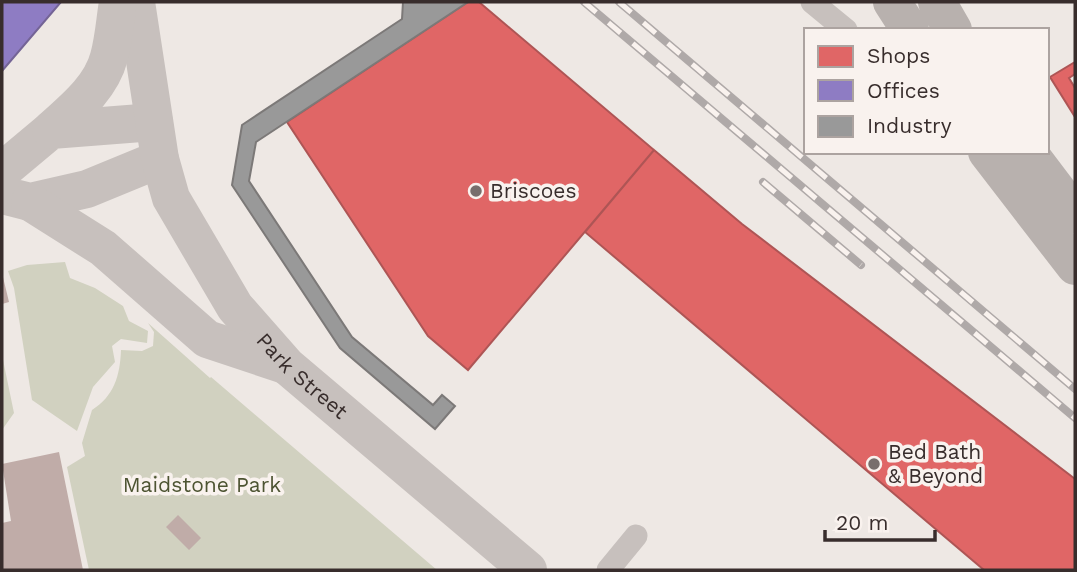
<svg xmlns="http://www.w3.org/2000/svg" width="1077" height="572" font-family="'Work Sans',sans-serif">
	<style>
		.green { fill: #d1d1c0 }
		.shops { fill: #e06666; stroke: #ae5555; stroke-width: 2 }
		.offices { fill: #8e7cc3; stroke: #746496; stroke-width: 2 }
		.industry { fill: #999; stroke: #7c7978; stroke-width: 2 }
		.building { fill: #c0aca8 }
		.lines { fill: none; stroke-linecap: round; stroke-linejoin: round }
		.service { stroke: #c7c0bd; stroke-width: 23 }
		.minor { stroke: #c7c0bd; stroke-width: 38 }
		.tertiary { stroke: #c7c0bd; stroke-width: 38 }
		.secondary { stroke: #b8b1ae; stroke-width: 38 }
		.rail-casing { stroke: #afa9a8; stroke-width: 8 }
		.rail { stroke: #f9f2ee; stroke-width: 5; stroke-dasharray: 16; stroke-linecap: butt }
		.poi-dot { fill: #786e6c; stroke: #f9f2ee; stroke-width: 2.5 }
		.labels { text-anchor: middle; stroke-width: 7; stroke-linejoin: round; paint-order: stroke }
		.poi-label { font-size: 21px; fill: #382d2c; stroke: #f9f2ee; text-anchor: start }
		.street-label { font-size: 21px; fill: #382d2c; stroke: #f9f2ee }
		.park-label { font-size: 21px; fill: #4d5432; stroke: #f9f2ee }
	</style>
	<rect width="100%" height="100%" fill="#eee8e4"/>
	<path class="green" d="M65 262 70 278 95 288 123 306 129 321 148 331 147 343 121 339 112 346 115 362 93 387 77 431 32 400 14 288 8 271 27 265Z
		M148 323 210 378 211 377 437 570H89L67 467 85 456 82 443 92 410C114 396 120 376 121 350L142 351 153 346 154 332Z
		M2 355 14 413 2 430Z"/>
	<path class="shops" d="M468 2H479L654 150 468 370 428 336 287 122Z
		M1075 62V74L1069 78 1075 88V117L1050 77Z
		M654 150 742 224 1075 479V570H984L585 232Z"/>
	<path class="offices" d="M2 2H61L2 71Z"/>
	<path class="industry" d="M403 2H468L256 142 249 181 352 337 433 405 442 395 455 406 435 429 340 348 232 185 242 125 402 19Z"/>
	<path class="building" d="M2 273 9 302 2 304Z
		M59 452 83 570H2V523L11 521 2 464Z
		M178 515 201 538 189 550 166 527Z"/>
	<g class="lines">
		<path class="service" d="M812 2 846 30
			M608 570 636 536"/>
		<path class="minor" d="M2 171 51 130 154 122
			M2 195 30 202 87 189 160 159"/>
		<g class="tertiary">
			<path id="s1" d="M136 2 160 159 171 198 235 307 287 366 528 570"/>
			<path d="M51 130C73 110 101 88 109 57 114 39 115 20 118 2"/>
			<path d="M30 202 103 248 207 339 285 365"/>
		</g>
		<path class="secondary" d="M892 2 910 30
			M937 2 953 30
			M987 152 1075 266
			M1028 152 1075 214"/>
		<defs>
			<path id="rail" d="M584 2 1075 418
				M619 2 1075 389
				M763 182 861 265"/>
		</defs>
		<use href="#rail" class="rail-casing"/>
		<use href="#rail" class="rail"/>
	</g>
	<g class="poi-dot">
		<circle cx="476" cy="191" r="7"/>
		<circle cx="874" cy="464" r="7"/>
	</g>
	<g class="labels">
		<g class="poi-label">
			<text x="490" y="198">Briscoes</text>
			<text x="888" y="459">Bed Bath<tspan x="888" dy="24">&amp; Beyond</tspan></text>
		</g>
		<g class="street-label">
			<text dy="7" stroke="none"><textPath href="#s1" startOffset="422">Park Street</textPath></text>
		</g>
		<g class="park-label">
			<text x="202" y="492">Maidstone Park</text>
		</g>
	</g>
	<rect width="1077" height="572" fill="none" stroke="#382d2c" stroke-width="7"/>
	<rect x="804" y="28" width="245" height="126" fill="#f9f2ee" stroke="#aca3a0" stroke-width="2"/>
	<rect x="818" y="46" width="35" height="21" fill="#e06666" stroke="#aca3a0" stroke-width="2"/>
	<text x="867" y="63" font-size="21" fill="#382d2c">Shops</text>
	<rect x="818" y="80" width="35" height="21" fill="#8e7cc3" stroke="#aca3a0" stroke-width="2"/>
	<text x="867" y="98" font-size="21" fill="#382d2c">Offices</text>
	<rect x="818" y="116" width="35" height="21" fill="#999999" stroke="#aca3a0" stroke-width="2"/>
	<text x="867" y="133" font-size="21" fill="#382d2c">Industry</text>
	<path d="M825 530v10h110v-10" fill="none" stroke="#382d2c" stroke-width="3.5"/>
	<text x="836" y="530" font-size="21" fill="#382d2c" stroke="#f9f2ee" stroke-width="5" paint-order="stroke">20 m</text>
</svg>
